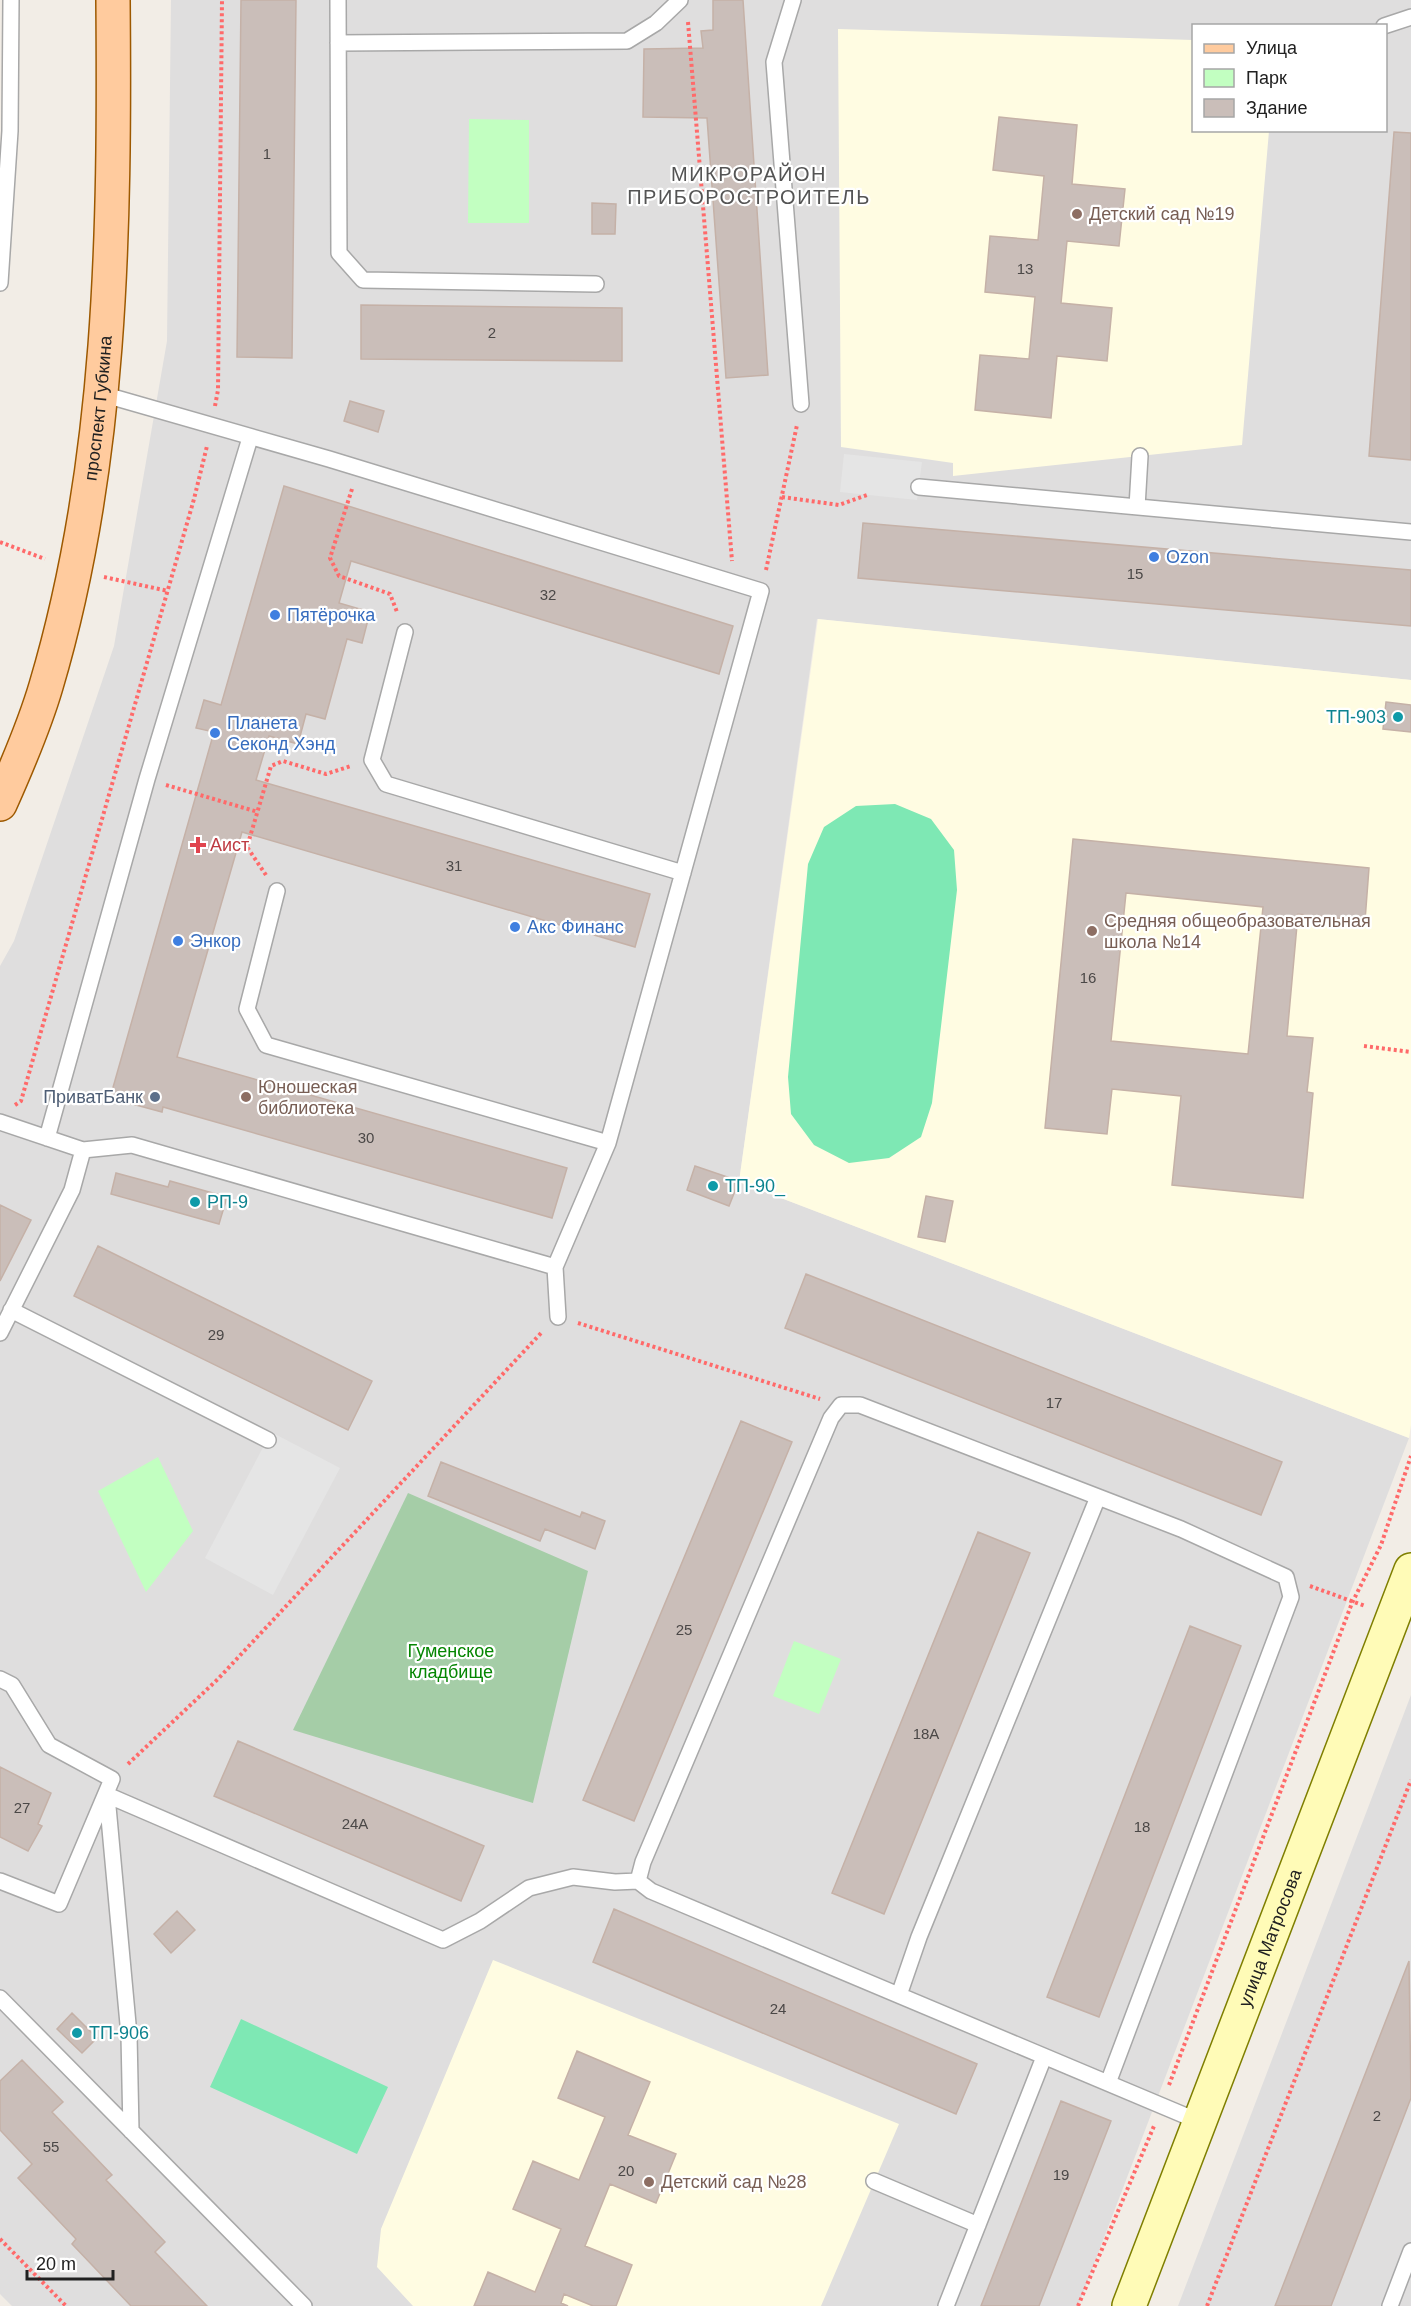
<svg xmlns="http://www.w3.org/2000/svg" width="1411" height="2306" font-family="Helvetica,sans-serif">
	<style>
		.residential { fill: #dfdede; fill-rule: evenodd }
		.education { fill: #fffce2 }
		.cemetery { fill: #a5cda7 }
		.park { fill: #c2ffc1 }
		.pitch { fill: #7ee8b4 }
		.parking { fill: #e5e5e5 }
		.building { fill: #cabeb9; stroke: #c5b1a7; stroke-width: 1.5; fill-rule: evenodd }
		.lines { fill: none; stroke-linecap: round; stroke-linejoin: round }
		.lane-casing { stroke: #a8a8a8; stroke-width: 18 }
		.secondary-casing { stroke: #7f7f00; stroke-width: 36 }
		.primary-casing { stroke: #9d5900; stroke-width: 36 }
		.path { stroke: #ff6a6a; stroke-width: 4; stroke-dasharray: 3 3; stroke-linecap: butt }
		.lane { stroke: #fff; stroke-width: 15 }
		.secondary { stroke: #fffbb7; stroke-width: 33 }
		.primary { stroke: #ffcb9e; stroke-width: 33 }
		.education-dot { fill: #8d6e63; stroke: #fff; stroke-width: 2 }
		.shop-dot { fill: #3f7fe0; stroke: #fff; stroke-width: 2 }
		.culture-dot { fill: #0f9aa8; stroke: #fff; stroke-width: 2 }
		.health-dot { fill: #e0444e; stroke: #fff; stroke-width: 2 }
		.service-dot { fill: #5c6f8a; stroke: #fff; stroke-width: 2 }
		.labels { text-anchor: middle; stroke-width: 4.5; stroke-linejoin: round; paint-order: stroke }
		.number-label { font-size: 15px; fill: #4b4847 }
		.education-label { font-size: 18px; fill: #785e54; stroke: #fff; text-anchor: start }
		.street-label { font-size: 18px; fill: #212121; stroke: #fff }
		.shop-label { font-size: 18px; fill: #366cbe; stroke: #fff; text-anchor: start }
		.culture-label { font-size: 18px; fill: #0d838f; stroke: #fff; text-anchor: start }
		.health-label { font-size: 18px; fill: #be3a42; stroke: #fff; text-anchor: start }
		.service-label { font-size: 18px; fill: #4e5e75; stroke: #fff; text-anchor: end }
		.park-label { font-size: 18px; fill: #058602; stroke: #fff }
		.neighbourhood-label { font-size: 20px; letter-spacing: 1.5px; fill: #545454; stroke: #fff }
	</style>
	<rect width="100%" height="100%" fill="#f2ede6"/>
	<path class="residential" d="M171 0H1411V680L817 619 739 1182 1409 1438 1078 2306H12L0 2294V966L14 941 114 646 167 341ZM1194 26H1386V130H1194Z
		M1411 1695V2306H1178Z"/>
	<path class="education" d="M838 29 1193 40 1194 130 1269 131 1242 445 953 476V463L841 447Z
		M818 619 1411 680V1425L1409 1438 739 1182Z
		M493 1960 899 2124 821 2306H413L377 2267 381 2229Z"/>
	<path class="cemetery" d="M408 1493 588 1571 533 1803 293 1730Z"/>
	<path class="park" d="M469 119 529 120V223H468Z
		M158 1457 193 1531 146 1592 98 1491Z
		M794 1641 841 1659 819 1714 773 1696Z"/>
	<path class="pitch" d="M895 804 931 819 954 850 957 890 932 1103 921 1137 889 1158 849 1163 814 1145 791 1114 788 1077 808 864 824 827 856 806Z
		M241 2019 388 2087 357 2154 210 2087Z"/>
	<path class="parking" d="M844 454 922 462 917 500 840 492Z
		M271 1432 340 1468 273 1595 205 1558Z"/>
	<path class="building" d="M241 0H296L292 358 237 357Z
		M713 0H743L768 375 726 378 707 118 643 117 644 49 703 48 701 31 713 30Z
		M999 117 1077 125 1072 184 1125 189 1119 246 1067 241 1061 303 1112 308 1107 361 1057 356 1051 418 975 410 980 355 1029 359 1035 297 985 292 990 236 1038 240 1044 176 993 170Z
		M1394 132 1411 133V460L1369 456Z
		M592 203 616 204 615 234H592Z
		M361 305 622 308V361L361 359Z
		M350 401 384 411 378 432 344 421Z
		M284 486 733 626 719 674 351 561 339 603 370 612 362 643 347 639 325 719 306 714 298 744 269 736 256 780 650 894 635 947 242 832 177 1057 567 1168 552 1218 163 1107 162 1112 110 1098 214 732 196 728 204 700 221 705Z
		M863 523 1411 570V626L858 578Z
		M1386 702 1411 705V732L1383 729Z
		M1073 839 1369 868 1365 921 1298 914 1287 1036 1313 1038 1307 1092 1313 1093 1303 1198 1172 1185 1181 1096 1112 1089 1107 1134 1045 1128ZM1126 893 1263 907 1248 1054 1111 1041Z
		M695 1166 739 1181 729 1206 687 1190Z
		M116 1173 168 1187 170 1181 227 1197 219 1224 111 1194Z
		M926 1196 953 1201 945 1242 918 1237Z
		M0 1205 31 1220 0 1281Z
		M98 1246 372 1381 348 1430 74 1296Z
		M806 1274 1282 1462 1261 1515 785 1328Z
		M741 1421 792 1442 634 1821 583 1800Z
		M441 1462 580 1517 582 1512 605 1521 595 1549 545 1529 540 1541 428 1496Z
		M978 1532 1030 1553 884 1914 832 1893Z
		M1190 1626 1241 1646 1099 2017 1047 1997Z
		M238 1741 484 1846 461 1901 214 1796Z
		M0 1767 51 1793 38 1824 42 1826 28 1851 0 1837Z
		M614 1909 977 2064 956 2114 593 1962Z
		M177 1911 195 1930 171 1953 154 1934Z
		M1409 1961 1411 2098 1331 2306H1275Z
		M72 2013 97 2038 82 2053 57 2029Z
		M577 2051 650 2082 628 2135 676 2154 656 2203 610 2184 585 2246 632 2265 616 2306H593L564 2294 561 2303 568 2306H474L488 2272 535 2292 561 2229 513 2209 533 2161 579 2180 605 2117 558 2098Z
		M22 2060 63 2102 52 2112 112 2175 106 2180 165 2242 155 2252 207 2306H131L72 2244 76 2239 18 2178 32 2164 0 2130V2081Z
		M1061 2101 1111 2121 1039 2306H981Z"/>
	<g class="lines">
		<defs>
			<path id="lane" d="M338 0 339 253 363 280 596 284
				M793 0 774 62 801 404
				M1384 26 1411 17
				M338 43 627 41 656 23 680 0
				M0 283 10 131 11 0
				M102 394 329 459 761 591 608 1143 555 1267 558 1317
				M919 487 1411 532
				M1137 507 1140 456
				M405 632 372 760 386 784 683 873
				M277 891 247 1009 266 1045 608 1143
				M0 1122 83 1150 132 1145 555 1267
				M47 1138 147 779 250 438
				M11 1310 268 1440
				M0 1333 72 1190 83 1150
				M0 1679 12 1685 49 1745 112 1779 59 1904 0 1881
				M107 1795 443 1940 480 1921 529 1888 573 1877 615 1882 638 1881
				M107 1796 129 2035 131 2131
				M899 1995 919 1937 1098 1497
				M0 1998 304 2306
				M1108 2083 1291 1597 1286 1577 1181 1529 860 1405H841L831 1418 643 1862 638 1881 651 1891 1198 2121
				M874 2181 978 2225
				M946 2306 1044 2057
				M1390 2306 1411 2251"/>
			<g id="secondary">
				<path id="s1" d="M1129 2306 1411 1570"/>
			</g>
			<g id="primary">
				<path id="s2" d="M0 804C17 766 34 727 46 686 112 464 115 230 113 0"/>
			</g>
		</defs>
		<use href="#lane" class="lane-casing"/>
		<use href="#secondary" class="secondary-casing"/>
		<use href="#primary" class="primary-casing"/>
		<path class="path" d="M688 22 732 561
			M215 406 218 390 222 0
			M352 489 330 558 339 576 390 594 397 612
			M782 497 839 505 867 495
			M0 542 45 559
			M766 570 797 425
			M104 577 168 591
			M166 785 258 812
			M266 875 247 847 271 766 283 761 326 774 351 766
			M1364 1046 1411 1052
			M15 1105 21 1101 194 499 207 446
			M578 1323 820 1399
			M1310 1586 1365 1606
			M128 1764 218 1679 542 1332
			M1169 2085 1352 1603 1381 1545 1411 1456
			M0 2239 66 2306
			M1078 2306 1154 2126
			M1207 2306 1411 1780"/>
		<use href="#lane" class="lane"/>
		<use href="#secondary" class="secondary"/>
		<use href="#primary" class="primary"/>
	</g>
	<g class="education-dot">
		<circle cx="1077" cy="214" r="6"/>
		<circle cx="1092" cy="931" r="6"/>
		<circle cx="246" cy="1097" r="6"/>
		<circle cx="649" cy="2182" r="6"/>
	</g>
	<g class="shop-dot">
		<circle cx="1154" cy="557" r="6"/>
		<circle cx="275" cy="615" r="6"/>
		<circle cx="215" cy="733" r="6"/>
		<circle cx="515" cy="927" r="6"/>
		<circle cx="178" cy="941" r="6"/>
	</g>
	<g class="culture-dot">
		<circle cx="1398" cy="717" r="6"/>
		<circle cx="713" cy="1186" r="6"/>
		<circle cx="195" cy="1202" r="6"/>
		<circle cx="77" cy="2033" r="6"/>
	</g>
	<path class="health-dot" d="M195 836h6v6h6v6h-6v6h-6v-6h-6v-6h6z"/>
	<circle class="service-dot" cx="155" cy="1097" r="6"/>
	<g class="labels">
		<g class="number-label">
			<text x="267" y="159">1</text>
			<text x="1025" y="274">13</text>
			<text x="492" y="338">2</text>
			<text x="1135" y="579">15</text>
			<text x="548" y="600">32</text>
			<text x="454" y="871">31</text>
			<text x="1088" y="983">16</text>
			<text x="366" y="1143">30</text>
			<text x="216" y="1340">29</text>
			<text x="1054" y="1408">17</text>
			<text x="684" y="1635">25</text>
			<text x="926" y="1739">18А</text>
			<text x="22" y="1813">27</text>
			<text x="355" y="1829">24А</text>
			<text x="1142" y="1832">18</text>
			<text x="778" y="2014">24</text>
			<text x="1377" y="2121">2</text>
			<text x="51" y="2152">55</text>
			<text x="626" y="2176">20</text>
			<text x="1061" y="2180">19</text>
		</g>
		<g class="education-label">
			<text x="1089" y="220">Детский сад №19</text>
			<text x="1104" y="927">Средняя общеобразовательная<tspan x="1104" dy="21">школа №14</tspan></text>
			<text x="258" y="1093">Юношеская<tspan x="258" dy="21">библиотека</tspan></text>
			<text x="661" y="2188">Детский сад №28</text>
		</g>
		<g class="street-label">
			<text dy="6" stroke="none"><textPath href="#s2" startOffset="410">проспект Губкина</textPath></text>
			<text dy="6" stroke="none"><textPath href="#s1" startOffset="394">улица Матросова</textPath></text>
		</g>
		<g class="shop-label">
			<text x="1166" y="563">Ozon</text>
			<text x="287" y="621">Пятёрочка</text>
			<text x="227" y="729">Планета<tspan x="227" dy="21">Секонд Хэнд</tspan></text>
			<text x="527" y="933">Акс Финанс</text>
			<text x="190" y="947">Энкор</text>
		</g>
		<g class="culture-label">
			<text x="1386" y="723" text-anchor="end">ТП-903</text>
			<text x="725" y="1192">ТП-90_</text>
			<text x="207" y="1208">РП-9</text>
			<text x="89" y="2039">ТП-906</text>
		</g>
		<g class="health-label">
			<text x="210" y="851">Аист</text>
		</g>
		<g class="service-label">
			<text x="143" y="1103">ПриватБанк</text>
		</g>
		<g class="park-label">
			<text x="451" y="1657">Гуменское<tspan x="451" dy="21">кладбище</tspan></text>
		</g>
		<g class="neighbourhood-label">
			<text x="749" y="181">МИКРОРАЙОН<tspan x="749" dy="23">ПРИБОРОСТРОИТЕЛЬ</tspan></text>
		</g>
	</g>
	<rect x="1192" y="24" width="195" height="108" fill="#ffffff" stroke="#a6a6a6" stroke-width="1.5"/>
	<rect x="1204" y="44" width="30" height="9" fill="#ffcb9e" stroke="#a6a6a6" stroke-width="1.5"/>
	<text x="1246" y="54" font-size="18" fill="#212121">Улица</text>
	<rect x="1204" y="69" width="30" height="18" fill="#c2ffc1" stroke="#a6a6a6" stroke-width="1.5"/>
	<text x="1246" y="84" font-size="18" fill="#212121">Парк</text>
	<rect x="1204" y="99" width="30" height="18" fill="#cabeb9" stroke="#a6a6a6" stroke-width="1.5"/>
	<text x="1246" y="114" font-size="18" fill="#212121">Здание</text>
	<path d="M27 2270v9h86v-9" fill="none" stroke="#212121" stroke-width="3"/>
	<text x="36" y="2270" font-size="18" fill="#212121" stroke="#ffffff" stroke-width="4.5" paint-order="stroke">20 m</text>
</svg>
